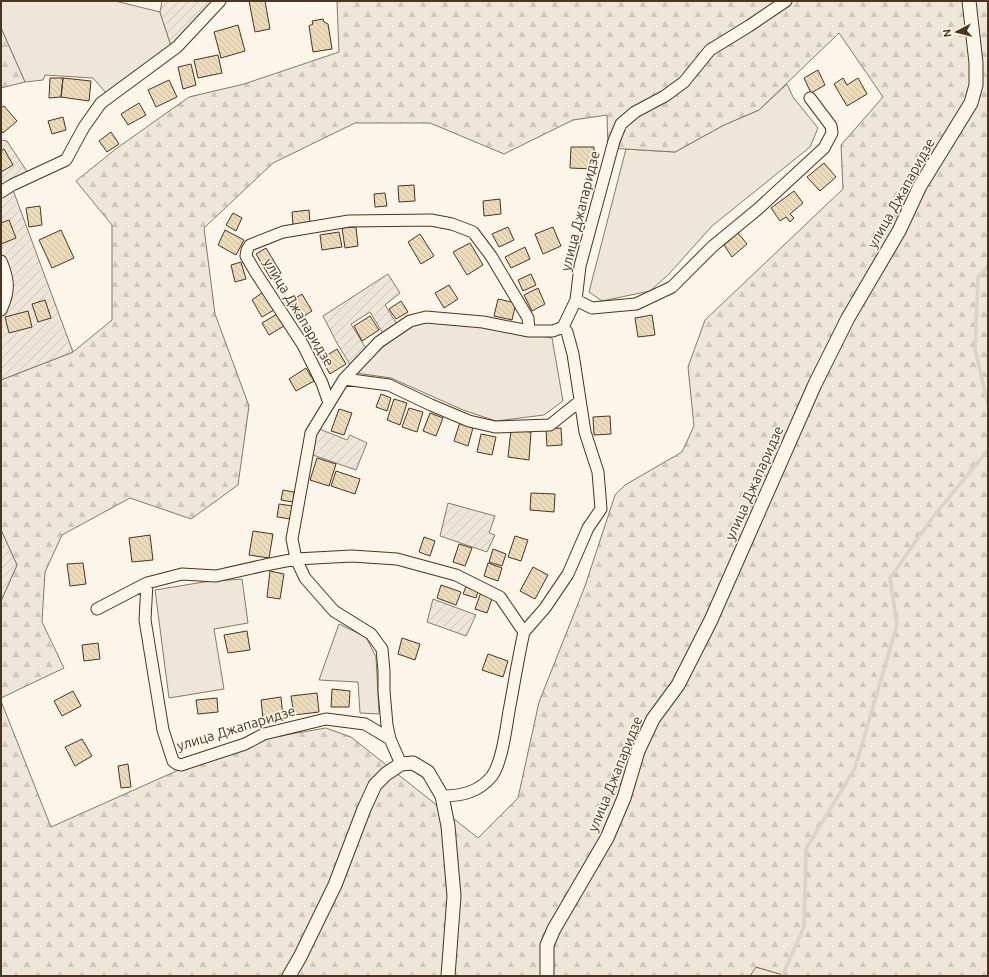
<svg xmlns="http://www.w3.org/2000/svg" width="989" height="977" font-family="Ubuntu,sans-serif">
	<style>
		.green { fill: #ede6d9; stroke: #887966 }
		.forest { fill: url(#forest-firs); stroke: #887966 }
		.garden { fill: url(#garden-furrows); stroke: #887966 }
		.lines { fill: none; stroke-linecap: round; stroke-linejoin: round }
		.stream { stroke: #dcd4c6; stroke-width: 3.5 }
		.building { fill: url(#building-back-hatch); stroke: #4a3520 }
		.minor-casing { stroke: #4a3520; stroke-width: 13 }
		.tertiary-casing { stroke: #4a3520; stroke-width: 15 }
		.minor { stroke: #fbf6e9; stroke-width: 11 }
		.tertiary { stroke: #fbf6e9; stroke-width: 13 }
		.labels { text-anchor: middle; stroke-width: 3; stroke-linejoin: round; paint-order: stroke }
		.street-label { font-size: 14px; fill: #4a3520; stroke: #fbf6e9 }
	</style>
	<defs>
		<pattern id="forest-firs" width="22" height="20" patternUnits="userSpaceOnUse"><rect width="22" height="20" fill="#ede6d9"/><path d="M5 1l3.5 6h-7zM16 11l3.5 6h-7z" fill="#cdc6ba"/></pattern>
		<pattern id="garden-furrows" width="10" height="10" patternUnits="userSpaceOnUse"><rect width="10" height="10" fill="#ede6d9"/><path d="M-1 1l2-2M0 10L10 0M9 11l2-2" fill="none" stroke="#cdc6ba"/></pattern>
		<pattern id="building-back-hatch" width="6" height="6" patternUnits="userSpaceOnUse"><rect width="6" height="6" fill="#ecdcbc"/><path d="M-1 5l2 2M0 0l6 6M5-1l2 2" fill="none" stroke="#ccbda1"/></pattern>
	</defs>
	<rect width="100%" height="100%" fill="#fbf6e9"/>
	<path class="green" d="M1 1H115L160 12 171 46 107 94 93 78 45 75 43 80 25 82 1 28Z
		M787 84 793 97 818 128 810 147 712 226 669 274 650 291 602 301 589 292 626 149 675 152 724 125 759 110Z
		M433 322 482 327 552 338 563 401 544 415 496 421 463 410 391 378 356 373 385 345 416 323Z
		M242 579 248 623 214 629 224 689 169 698 155 590 204 582Z
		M339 624 366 637 376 657 379 714 360 713 358 682 319 680Z
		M755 967 787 976H750Z"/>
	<path class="forest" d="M344 1H988V976H787L756 967 750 976H1V701L51 827 239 743 326 728 351 737 478 838 518 798 539 702 585 586 615 495 625 485 682 452 694 426 688 367 705 320 843 189 841 145 883 97 839 33 759 110 724 125 675 152 608 148 607 115 573 120 504 154 430 123H355L273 163 204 228 215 314 249 406 238 485 191 519 130 498 62 535 45 572 42 622 64 668 1 698V601L17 565 1 530V380L73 352 112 320V225L76 181 117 148 189 97 244 84 339 52 337 2Z
		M1 28 25 82 1 88Z"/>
	<path class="garden" d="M162 1H214L171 46 160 12Z
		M1 140 7 141 28 173 10 182 73 352 1 380Z
		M388 274 400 293 385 305 398 326 384 335 370 312 351 324 367 350 351 366 338 345 323 316Z
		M317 428 347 440 350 435 367 443 356 470 310 454Z
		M448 503 495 516 489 533 495 535 487 552 440 536Z
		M1 530 17 565 1 601Z
		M433 599 476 615 466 636 427 622Z"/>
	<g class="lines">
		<path class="stream" d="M988 266 978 277 975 349 988 405
			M782 976 804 927 806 849 855 768 897 625 890 578 933 517 988 450"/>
	</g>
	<path class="building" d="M249 1H265L270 29 255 32Z
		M323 19 324 22 328 24 332 49 313 52 309 26 313 24 312 21Z
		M238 25 245 51 221 58 214 32Z
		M218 55 222 73 198 78 194 60Z
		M191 64 196 85 183 89 178 67Z
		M818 70 825 85 811 93 804 78Z
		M50 78H63L61 97 49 98Z
		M63 78 91 81 89 101 61 97Z
		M843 78 847 85 858 78 867 94 847 106 834 84Z
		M169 80 177 97 156 107 148 90Z
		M139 103 146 115 128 125 121 114Z
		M4 106 17 121 3 133 1 130V108Z
		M63 117 66 130 52 134 48 121Z
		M111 132 119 144 107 152 99 141Z
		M571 147H594V169L570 168Z
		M4 149 13 165 1 172V151Z
		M824 163 836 177 820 191 807 177Z
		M414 185 415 201 399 202 398 186Z
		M794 191 803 203 790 214 794 218 790 222 786 217 780 221 771 208Z
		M385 193 387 206 375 207 374 194Z
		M500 199 501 214 484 216 483 201Z
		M40 206 42 225 29 227 26 208Z
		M309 210 310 223 293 225 292 212Z
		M233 213 242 218 236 231 226 225Z
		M9 220 16 238 1 244V223Z
		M356 227 358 246 345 248 342 228Z
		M508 227 514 240 499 247 492 234Z
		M553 227 561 246 543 254 535 234Z
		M61 230 74 258 52 268 39 240Z
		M225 230 244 240 236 255 218 245Z
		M339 232 342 247 322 250 320 235Z
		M738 233 747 244 732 257 724 245Z
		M420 234 434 256 421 264 408 242Z
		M470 243 483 265 467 275 453 252Z
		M525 247 530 259 511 268 505 257Z
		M266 248 281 273 271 279 256 254Z
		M241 262 246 279 235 282 231 265Z
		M531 274 536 285 523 291 518 280Z
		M449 285 458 299 444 308 435 293Z
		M538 288 545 304 532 311 524 295Z
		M263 292 274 310 262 317 252 300Z
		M302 294 312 311 301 318 291 301Z
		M498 299 516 303 512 320 494 316Z
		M45 300 51 318 38 322 32 304Z
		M401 301 408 312 396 319 389 309Z
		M28 311 32 327 9 333 5 317Z
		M277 314 284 326 269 335 262 323Z
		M652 315 655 335 638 337 635 318Z
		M370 316 379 330 362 341 354 326Z
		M337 349 346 364 330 374 321 359Z
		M306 368 314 381 296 391 289 379Z
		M381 394 391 398 387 411 376 407Z
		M394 399 407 403 400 425 387 420Z
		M409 408 423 412 417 432 402 427Z
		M339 409 352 413 344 435 331 431Z
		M430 413 443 418 436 436 423 431Z
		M610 416 611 434 594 435 593 417Z
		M461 419 474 424 468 446 454 441Z
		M561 428 562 445 547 446 546 429Z
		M511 430 531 432 529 460 508 457Z
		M481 434 496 437 492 455 477 452Z
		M317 458 336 464 329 486 310 480Z
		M336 471 360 479 355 494 331 486Z
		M283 490 294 492 293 502 281 500Z
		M531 493 555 494 554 512 530 510Z
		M279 504 293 506 291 519 277 517Z
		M253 531 273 534 269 558 249 555Z
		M150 535 153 560 132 562 129 538Z
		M515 536 528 540 521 561 508 557Z
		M424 537 435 541 430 556 419 552Z
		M459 544 472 548 465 566 453 562Z
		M493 549 506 554 502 566 489 562Z
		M83 563 86 584 70 586 67 564Z
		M488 563 502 568 498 581 484 576Z
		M533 567 548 575 535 599 520 591Z
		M270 571 284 574 280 599 267 597Z
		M467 584 479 588 476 598 463 594Z
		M441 585 461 592 456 605 437 598Z
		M481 592 493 596 487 613 475 609Z
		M247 631 250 650 228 653 224 635Z
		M402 638 420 644 415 660 398 654Z
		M98 643 100 659 84 661 82 645Z
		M488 654 508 661 503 677 482 670Z
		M332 689 350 691 349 707H331Z
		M73 691 81 706 62 716 54 701Z
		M317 693 319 712 294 715 291 696Z
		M281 697 283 717 263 719 261 700Z
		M217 698 218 712 198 714 196 700Z
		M82 739 92 756 75 766 65 747Z
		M128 764 131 787 121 788 118 766Z"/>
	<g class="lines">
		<defs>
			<path id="minor" d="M1 192 12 185 66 160 84 127 101 103 177 47 220 1
				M1 261C9 280 10 291 1 310
				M576 300 580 266 614 141 621 124 635 112 665 96 684 82 710 50 749 26 786 1
				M529 331H553L563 327 576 300 592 308 636 304 672 287 713 246 758 209 824 148 832 133 831 126 810 98
				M344 379 389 385 431 405 469 421 495 427 550 425 580 401
				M329 403 322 383 303 345 256 273 246 256 247 250 250 245 283 232 349 221 431 220 452 224 473 232 491 256 528 318 529 331 483 322 426 317 410 321 379 342 344 379 311 433 292 539 296 559 305 578 334 611 371 634 382 649 384 671V691L387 725 390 739 401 764
				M147 583 145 620 163 730 173 761 177 764 181 765 245 744 264 734 326 719 365 724 390 739
				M97 609 147 583 182 574 216 576 265 565 296 559 352 556 397 559 456 575 500 597 524 632C518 658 514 685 509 711 506 729 502 762 492 776 479 792 462 796 442 796
				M524 632 545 608 568 574 588 528 601 509 598 472 585 432 573 354 567 332 563 327"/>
			<path id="tertiary" d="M289 976 300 957 335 885 364 809 375 785 386 774 401 764 413 763 428 772 442 796 448 826 454 896 448 976
				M547 976V945L554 929 607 838 624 798 638 751 653 719 678 685 711 620 815 384 848 318 899 231 920 186 971 103 976 85V63L969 1"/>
		</defs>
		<use href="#minor" class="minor-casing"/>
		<use href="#tertiary" class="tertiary-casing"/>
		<use href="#minor" class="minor"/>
		<use href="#tertiary" class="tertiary"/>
	</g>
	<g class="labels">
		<g class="street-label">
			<text transform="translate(901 193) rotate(-61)" y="5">улица Джапаридзе</text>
			<text transform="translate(580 211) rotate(-76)" y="5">улица Джапаридзе</text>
			<text transform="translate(299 312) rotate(59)" y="5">улица Джапаридзе</text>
			<text transform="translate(754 483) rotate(-66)" y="5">улица Джапаридзе</text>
			<text transform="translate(236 728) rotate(-17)" y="5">улица Джапаридзе</text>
			<text transform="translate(615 774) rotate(-68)" y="5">улица Джапаридзе</text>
		</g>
	</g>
	<rect width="989" height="977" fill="none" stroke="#4a3520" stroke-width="4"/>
	<g transform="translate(957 32) rotate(263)" stroke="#fbf6e9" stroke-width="3" paint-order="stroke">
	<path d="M0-3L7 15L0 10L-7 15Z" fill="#4a3520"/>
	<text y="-6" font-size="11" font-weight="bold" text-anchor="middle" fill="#4a3520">N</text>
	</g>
</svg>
